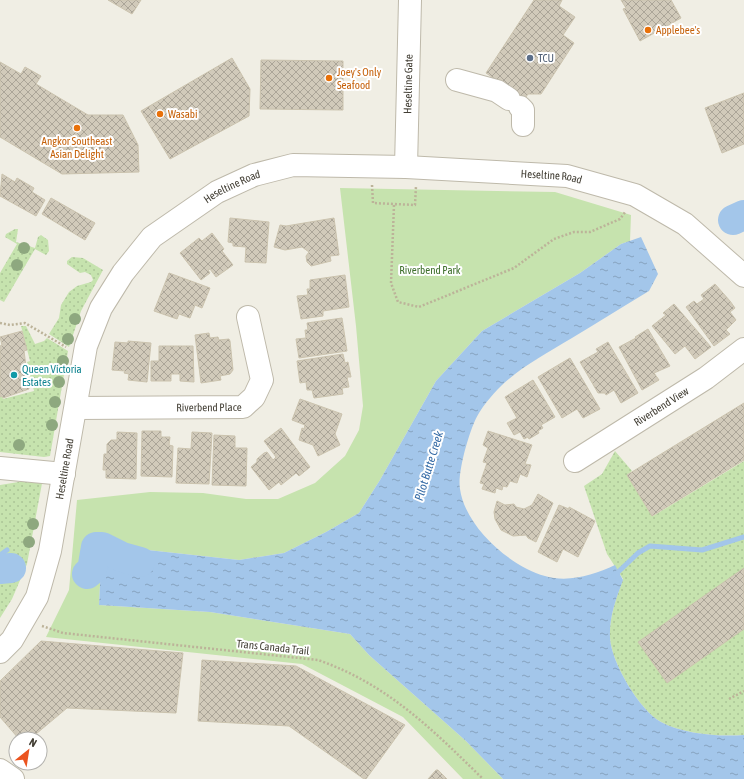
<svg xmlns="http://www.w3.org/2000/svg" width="744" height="779" font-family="'Asap Condensed',sans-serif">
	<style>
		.grass { fill: url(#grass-dots) }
		.park { fill: #c6e3ae }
		.water { fill: url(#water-ripples) }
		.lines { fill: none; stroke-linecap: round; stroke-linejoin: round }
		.stream { stroke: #a3c6ea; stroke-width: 5 }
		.river { stroke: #a3c6ea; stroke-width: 30 }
		.building { fill: url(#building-cross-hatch); stroke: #cbc3ae }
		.minor-casing { stroke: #beb9aa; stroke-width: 24 }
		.path { stroke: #bcb399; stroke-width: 2.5; stroke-dasharray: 2 2; stroke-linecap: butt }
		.minor { stroke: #fff; stroke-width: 22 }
		.tree { fill: #8ea87f }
		.food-dot { fill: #e8710a; stroke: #fff; stroke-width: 1.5 }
		.service-dot { fill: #5c6f8a; stroke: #fff; stroke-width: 1.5 }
		.culture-dot { fill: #0f9aa8; stroke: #fff; stroke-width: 1.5 }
		.labels { text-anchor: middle; stroke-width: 4; stroke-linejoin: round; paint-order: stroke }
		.food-label { font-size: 11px; fill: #c56008; stroke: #fff; text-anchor: start }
		.service-label { font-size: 11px; fill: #4e5e75; stroke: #fff; text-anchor: start }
		.street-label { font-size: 11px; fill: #423e34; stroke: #fff }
		.park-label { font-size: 11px; fill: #3e6f2c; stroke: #fff }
		.culture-label { font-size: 11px; fill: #0d838f; stroke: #fff; text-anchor: start }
		.water-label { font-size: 12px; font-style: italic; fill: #356ba6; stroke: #fff }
	</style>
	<defs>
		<pattern id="grass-dots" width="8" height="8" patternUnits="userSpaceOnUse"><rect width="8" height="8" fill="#c6e3ae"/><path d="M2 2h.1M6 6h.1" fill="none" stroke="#abc496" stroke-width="1.8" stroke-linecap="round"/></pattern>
		<pattern id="water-ripples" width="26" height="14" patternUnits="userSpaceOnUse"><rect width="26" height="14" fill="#a3c6ea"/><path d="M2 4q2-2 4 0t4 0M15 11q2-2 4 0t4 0" fill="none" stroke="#86a2be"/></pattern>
		<pattern id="building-cross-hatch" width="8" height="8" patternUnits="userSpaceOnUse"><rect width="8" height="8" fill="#d1caba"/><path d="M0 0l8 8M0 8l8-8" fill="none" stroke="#aba598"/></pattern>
	</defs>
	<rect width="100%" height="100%" fill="#f0eee4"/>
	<path class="grass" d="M15 229H18L16 242 35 248 38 237 41 235 48 240 49 251 46 255 35 249 4 302 0 300V273L17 244 5 237 6 234Z
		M72 257 83 258 103 270 81 311 69 347 49 334 59 318 61 305 69 292 77 286 91 282 93 280 91 275 85 272 80 273 67 264V261Z
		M21 326H26L35 344 44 341 47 338 68 351 50 456 44 457 0 452V397L2 396 3 399 34 391 27 362 30 361 29 357Z
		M615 451 632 471 627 475 653 516 744 461V735C719 737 683 734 661 722 640 711 611 662 610 638 609 617 616 599 623 579L607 554 584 486 602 474Z
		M43 478 27 564 12 599 0 618V485Z"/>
	<path class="park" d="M340 188 555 192 631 215 630 241 621 244 580 273 482 331 436 381 380 480 359 513 326 532 284 553 239 560 102 545 99 605 210 612 350 634 369 655 466 741 503 779H463L403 717 302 664 46 637 69 590 77 500 150 492 203 493 246 499H278L315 483 345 456 359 430 363 406 356 326Z"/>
	<path class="water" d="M641 237 658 274 649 291C623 307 598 322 572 338 534 361 504 375 479 413 470 427 457 473 460 489 465 526 509 566 545 576 568 583 594 575 615 565L623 580C616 599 609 617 610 638 611 662 640 711 661 722 683 734 719 737 744 735V779H503L466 741 369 655 350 634 210 612 99 605 102 545 239 560 284 553 326 532 359 513 380 480 436 381 482 331 580 273 621 244Z"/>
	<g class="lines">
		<path class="stream" d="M0 555 7 550
			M614 576 638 553 650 546 702 550 744 537"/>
		<path class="river" d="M733 220 744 215
			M0 569 11 568
			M87 574 92 570 96 547H102L122 557 140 562"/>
	</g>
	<path class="building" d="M108 0H141L132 14Z
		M534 0H562L559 6 575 17 563 35 574 43 541 94H528L517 110 492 84 495 79 486 73Z
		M621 0H671L681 18 640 41 623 9 626 8Z
		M232 58 250 89 249 116 170 159 141 111Z
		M261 60 343 61V110L260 109Z
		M0 62 21 74 25 67 41 76 36 84 88 115H123L138 145 139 172 62 174 0 137Z
		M744 93V144L722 153 705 108Z
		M2 174 15 182 17 178 34 188 32 192 45 200 36 216 0 196Z
		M51 198 95 223 85 240 42 214Z
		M230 218 269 222 266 263 245 262 246 247 233 246V243L228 242Z
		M334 218 339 255 330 256 331 261 311 266 307 262 306 256 309 252 302 247 285 250 274 247 280 225 286 226Z
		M212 233 224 249 222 251 233 265 216 277 210 269 208 270 210 273 201 280 180 253 199 238 202 241Z
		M169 273 210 288 202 308 195 305 190 318 179 314 177 319 154 311Z
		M345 275 349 307 323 311V316L301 319 297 296 308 295 307 289H310V280Z
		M715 284 730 301 735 308 730 312 736 320 726 330 730 334 714 346 686 307 694 301 697 304 704 299 701 295Z
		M674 304 711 347 695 359 685 346 675 354 652 326 666 315 663 313Z
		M342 318 347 351 299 358 296 339 306 338 305 330H308L307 323Z
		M648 329 670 366 654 373 659 380 642 390 619 347 636 338 635 337Z
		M22 331 27 350 24 351 29 389 3 398 2 396 0 397V346L2 345 0 337Z
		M209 333 210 338 218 337 219 340 229 339 230 341 233 370 230 374 220 376 221 380 201 383 195 335Z
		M128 341 151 343 147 382 128 380 129 374 124 373 125 371 112 370 115 342 128 343Z
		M608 342 638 393 621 403 614 390 606 395 605 393H598L580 362 598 352 596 349Z
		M159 346H193L194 382 180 381V374H171V381H151V361H159Z
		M343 354 345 363 348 362 351 377H347L349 387 342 388 343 394 314 398 312 390H307L306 382 300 383 297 361Z
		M570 358 600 409 583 418 577 409 562 418 538 377Z
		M533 380 555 417 541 425 543 428 538 431 539 433 529 439 528 437 524 439 520 432 514 435 507 423 517 418 505 397Z
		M300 399 342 414 335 434 340 445 318 456 313 445 299 440 302 428 304 429 305 425 292 420Z
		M744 403V460L652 516 627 475Z
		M281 428 310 467 299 476 296 473 281 485 279 482 269 490 251 467 257 462V459L264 453 267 452 273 460 276 457 264 441Z
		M142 431H161V437H170L169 445 173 446 172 477 141 476Z
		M488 431 532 445 525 464 531 465 527 477 520 474 517 483 510 481 507 487 503 486 502 490 496 488 495 493 482 489 484 484 480 483 487 463 483 462 488 448 483 445Z
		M117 432 137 433 136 479 106 478V470H103L104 454H107V444L111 440H117Z
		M192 432 212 433 209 484 176 483 178 448 191 449Z
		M214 435 235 436V448H247L246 486 212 485Z
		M538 494 553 503 536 542 528 538 526 535 513 536 501 530 495 519 494 512 497 501 505 505 514 504 516 507 524 509 532 505Z
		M559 505 569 509V507L595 521 578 557 563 549 557 562 538 552Z
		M744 568V629L667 683 638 642Z
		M41 641 183 653 176 713 67 708 30 739H19L0 717V681Z
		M202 660 296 666 405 725 366 779H364L289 726 198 721Z
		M436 770H438L447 779H428Z"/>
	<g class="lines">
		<defs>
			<g id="minor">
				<path d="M457 80 497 91 509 99"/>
				<path d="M520 107 523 110V125"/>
				<path id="s1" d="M406 167 410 0"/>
				<path id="s2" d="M76 408 243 407 254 397 262 380 248 317"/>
				<path id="s3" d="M575 461 706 378 744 349"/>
				<path d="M0 468 64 474"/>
				<path id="s4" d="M0 652 12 640 37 597 50 551 86 346 101 308 123 273 152 237 217 192 254 175 293 165 406 167 567 176 635 195 685 224 744 276"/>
				<path d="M0 770 13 779"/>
			</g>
		</defs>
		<use href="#minor" class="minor-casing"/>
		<path class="path" d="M372 185 373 203 415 205 416 186
			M394 205 391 283 398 302 419 307 514 268 554 239 574 232H590L620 219 626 211
			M0 323 10 325 25 323 66 347
			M42 626 63 633 318 660C387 684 432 729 483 779
			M729 699 744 691"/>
		<use href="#minor" class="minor"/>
	</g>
	<g class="tree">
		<circle cx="24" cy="248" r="6"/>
		<circle cx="17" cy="265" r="6"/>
		<circle cx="75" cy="319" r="6"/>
		<circle cx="68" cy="339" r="6"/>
		<circle cx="63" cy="361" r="6"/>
		<circle cx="59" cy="382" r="6"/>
		<circle cx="55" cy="402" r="6"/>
		<circle cx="52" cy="425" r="6"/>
		<circle cx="19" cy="445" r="6"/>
		<circle cx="33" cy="524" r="6"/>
		<circle cx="29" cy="542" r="6"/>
	</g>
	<g class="food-dot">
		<circle cx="648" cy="30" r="4"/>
		<circle cx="329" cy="78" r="4"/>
		<circle cx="160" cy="114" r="4"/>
		<circle cx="77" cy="128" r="4"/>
	</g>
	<circle class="service-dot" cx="530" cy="58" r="4"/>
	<circle class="culture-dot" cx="14" cy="375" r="4"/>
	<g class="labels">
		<g class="food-label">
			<text x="656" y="34">Applebee's</text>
			<text x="337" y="76">Joey's Only<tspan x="337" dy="13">Seafood</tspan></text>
			<text x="168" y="118">Wasabi</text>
			<text x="77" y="145" text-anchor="middle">Angkor Southeast<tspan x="77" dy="13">Asian Delight</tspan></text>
		</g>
		<g class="service-label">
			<text x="538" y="62">TCU</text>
		</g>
		<g class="street-label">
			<text dy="4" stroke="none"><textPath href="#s1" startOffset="83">Heseltine Gate</textPath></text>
			<text dy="4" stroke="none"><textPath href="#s4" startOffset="870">Heseltine Road</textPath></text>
			<text dy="4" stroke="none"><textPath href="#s4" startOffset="546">Heseltine Road</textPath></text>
			<text dy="4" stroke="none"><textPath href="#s2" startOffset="133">Riverbend Place</textPath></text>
			<text dy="4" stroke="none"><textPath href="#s3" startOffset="102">Riverbend View</textPath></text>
			<text dy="4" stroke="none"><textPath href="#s4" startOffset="198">Heseltine Road</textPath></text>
			<text transform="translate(273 647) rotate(6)" y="4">Trans Canada Trail</text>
		</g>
		<g class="park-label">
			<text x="430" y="274">Riverbend Park</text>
		</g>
		<g class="culture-label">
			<text x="22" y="373">Queen Victoria<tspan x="22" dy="13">Estates</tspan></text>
		</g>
		<g class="water-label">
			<text transform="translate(429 466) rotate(-73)" y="4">Pilot Butte Creek</text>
		</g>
	</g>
	<g transform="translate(28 751) rotate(30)"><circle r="19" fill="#ffffff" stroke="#b3b2ae"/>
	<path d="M0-3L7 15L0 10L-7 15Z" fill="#eb5420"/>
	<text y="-6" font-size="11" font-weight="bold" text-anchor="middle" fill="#423e34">N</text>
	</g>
</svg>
